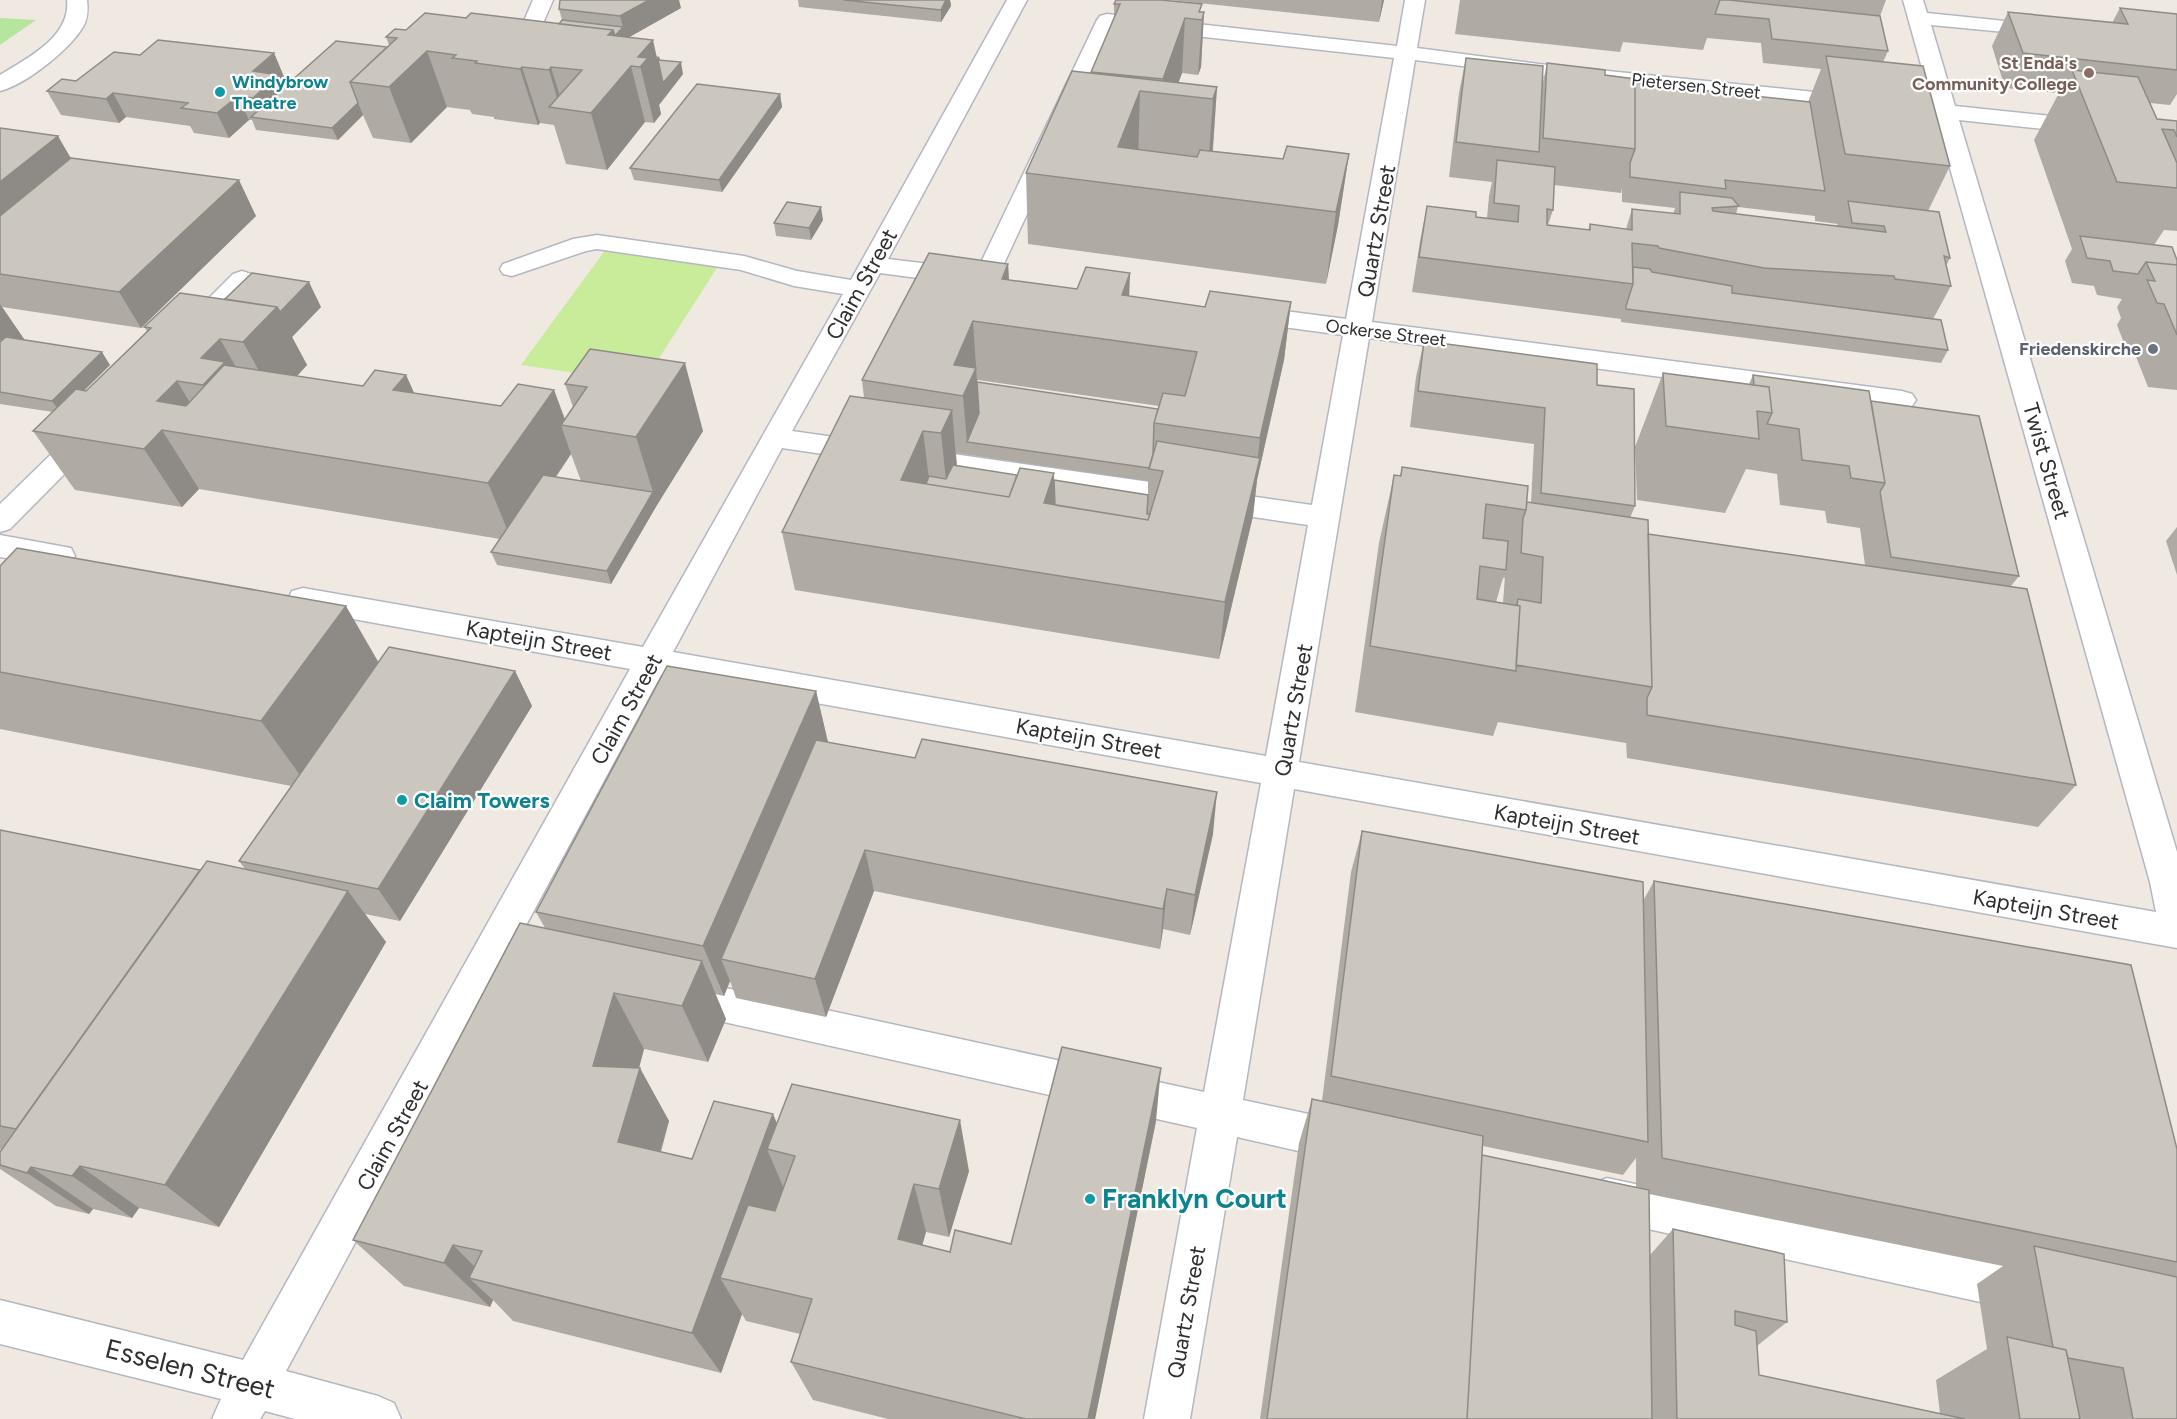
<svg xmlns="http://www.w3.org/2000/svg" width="2177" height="1419" font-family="Figtree,sans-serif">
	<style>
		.green { fill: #b6e59e }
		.pitch { fill: #c9ec9a }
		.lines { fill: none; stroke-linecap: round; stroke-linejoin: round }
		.minor-casing { stroke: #b4b7c1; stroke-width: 3 }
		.minor { fill: #fff; fill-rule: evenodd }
		.wall { fill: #afaba4; fill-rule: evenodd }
		.shaded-wall { fill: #8e8b86 }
		.building { fill: #cbc7bf; stroke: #8e8b86; stroke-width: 1.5 }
		.education-dot { fill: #8d6e63; stroke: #fff; stroke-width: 2 }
		.culture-dot { fill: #0f9aa8; stroke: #fff; stroke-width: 2 }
		.worship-dot { fill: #6b7280; stroke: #fff; stroke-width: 2 }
		.labels { text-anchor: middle; stroke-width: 4.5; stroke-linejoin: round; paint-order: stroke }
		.far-education-label { font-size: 18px; font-weight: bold; fill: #785e54; stroke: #fff; text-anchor: end }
		.far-culture-label { font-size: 18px; font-weight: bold; fill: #0d838f; stroke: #fff; text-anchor: start }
		.far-street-label { font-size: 18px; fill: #2e2e2e; stroke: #fff }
		.far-worship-label { font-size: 18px; font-weight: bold; fill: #5b616d; stroke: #fff; text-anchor: end }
		.street-label { font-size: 22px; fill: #2e2e2e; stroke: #fff }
		.culture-label { font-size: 22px; font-weight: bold; fill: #0d838f; stroke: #fff; text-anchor: start }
		.near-culture-label { font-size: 27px; font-weight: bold; fill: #0d838f; stroke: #fff; text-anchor: start }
		.near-street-label { font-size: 27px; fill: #2e2e2e; stroke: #fff }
	</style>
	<rect width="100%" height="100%" fill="#efe9e1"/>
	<path class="green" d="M0 18 36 20 0 45Z"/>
	<path class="pitch" d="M609 245 722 260 643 383 521 365Z"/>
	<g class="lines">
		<defs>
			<path id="minor" d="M67 0H87C88 9 88 15 85 23 74 47 25 85 0 91V75C27 58 71 37 67 0Z
				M533 0H553L540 30 537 34 530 36 523 34 520 30Z
				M1007 0H1027L888 259 963 268 972 271 975 275 1097 20 1100 16 1107 14 1397 46 1405 0H1425L1417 48 1539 64 1932 104 1903 0H1923L1927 13 2054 26 2057 30 2054 34 2047 36 1931 25 1955 106 2177 129V143L1959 120 2177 852V948L1294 789 1243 1100 1346 1122 1360 1128 1366 1142 1360 1156 1346 1162 1237 1137 1190 1419H1144L1197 1128 675 1011 661 1006 656 994 661 982 675 977 1204 1092 1261 783 661 675 517 942 559 953 565 965 559 977 546 982 501 972 286 1371 378 1396 394 1403 401 1419H295L265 1411 260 1419H212L221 1399 0 1344V1300L243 1360 630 669 303 610 292 607 288 599 292 591 303 588 643 647 843 294 794 286 741 270 597 249 586 251 512 276 503 274 500 269 503 264 573 239 597 235 744 256 797 271 851 280ZM1114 27 1394 58 1346 319 1246 306 1237 308 1233 314 1237 320 1246 322 1343 335 1312 505 792 431 880 273 963 284 973 280 976 285 985 288 994 285ZM1415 60 1539 76 1936 118 2150 882 2156 912 1299 762 1369 338 1902 409 1912 406 1916 400 1912 394 1902 391 1372 322ZM782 448 1308 525 1266 756 673 652Z
				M242 271 251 274 255 279 251 284 200 337 191 339 182 337 178 331 182 325 233 274Z
				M89 424 99 427 103 433 99 439 10 529 0 532V504L79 427Z
				M0 535 71 548 75 556 71 564 60 567 0 557Z
				M1607 1178 2026 1268 2041 1275 2048 1290 2041 1305 2026 1312 1607 1220 1592 1214 1586 1199 1592 1184Z"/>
		</defs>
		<use href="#minor" class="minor-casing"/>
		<use href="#minor" class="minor"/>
	</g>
	<path class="wall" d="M798 0H950L951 6 941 22 799 7Z
		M1170 0H1384L1379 22Z
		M1460 0H1886L1880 16 1888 51 1883 62 1950 166 1928 211 1950 258 1946 266 1951 286 1933 319 1948 350 1941 363 1621 322V319L1412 292 1420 241 1427 206 1476 217 1487 218 1489 196 1492 182 1449 177 1459 93 1466 58 1543 82 1547 63 1635 83 1808 102 1821 69 1763 63 1761 43 1707 38 1703 50 1623 42 1620 52 1455 34ZM1554 185 1621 193 1622 188V202L1675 208 1673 214 1632 209 1626 229 1590 224 1588 230 1548 225 1553 210ZM1738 207 1815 216V221L1838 224 1836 226 1736 214Z
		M1114 4 1204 12 1201 67 1198 75 1182 73 1178 83 1217 87 1213 151 1283 159 1349 154 1338 225 1326 284 1028 244 1026 173 1091 73 1114 17Z
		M681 8 629 37 657 56 660 60 683 74 659 105 661 114 654 123 645 122 607 170 566 164 554 125 540 123 538 125 494 119V117L472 114 470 110 447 107 411 143 373 138 363 115 338 140 256 130 252 120H249L229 138 194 133 190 126 126 117 119 123 61 115 47 91 76 81 140 55 274 53 284 77 281 80 284 87 387 47 389 45 386 37 406 30 466 18 559 24 562 20 559 9Z
		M2120 8 2177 14V94L2170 105 2150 103 2157 119 2177 121V231L2164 230 2154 245 2177 260V390L2148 387 2133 349 2126 348 2117 325 2121 318 2117 307 2122 299 2097 295 2094 286 2072 283 2065 261 2072 249 2034 140 2059 93 2005 88 1992 46 2008 12 2112 23Z
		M780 94 782 107 722 192 634 180 630 168Z
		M0 128 71 158 256 216 141 328 2 307 24 339V340L110 365 84 391H86L147 331 144 327 225 299 321 307 292 337 307 365 297 376 363 386 406 375 414 393 501 406 554 390 565 419 573 407 565 384 590 349 703 431 657 505 611 584 497 565 491 552 500 539 199 489 182 507 75 490 33 431 53 412 0 404ZM571 454 581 481 556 477Z
		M823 220 811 240 776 236 774 223Z
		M1008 264 1009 280 1205 307 1291 302 1284 360 1257 480 1253 516 1219 659 795 590 782 532 864 398 862 380ZM978 380 1159 406 1158 409 977 382ZM956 453 1148 481V495L1054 480V473L1017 475 957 466Z
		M1424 341 1597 385 1635 506 1630 518 1648 534 1865 565 1860 528 1827 523 1825 511 1780 505 1777 474 1746 469 1725 513 1637 500 1635 447 1663 373 1749 384 1753 375 1871 401 2019 576 2011 586 2076 785 2038 827 1627 758 1626 741V743L1498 722 1493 736 1355 712 1379 543 1394 475 1400 476 1402 467 1531 503 1534 444 1410 427 1416 377ZM1505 576 1503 603 1496 602 1503 578H1505Z
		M2177 527V575L2166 541Z
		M0 566 378 662 515 671 532 706 400 921 365 914 386 942 219 1227 139 1208 132 1218 93 1209 89 1214 56 1206 0 1169V1152L2 1150 0 1149V830L200 870 245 869 239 861 291 786 0 729Z
		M816 691 828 742 1213 834 1190 935 1163 929 1160 949 874 891 826 1017 736 998 730 981 724 996 715 994 726 1019 708 1062 644 1049 639 1068 669 1121 661 1152 692 1159 777 1124 969 1171 949 1237 926 1232 922 1245 950 1252 1011 1244 1156 1121 1095 1419H888L813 1400 791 1362 800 1334 746 1321 742 1314 721 1373 513 1321 493 1300 490 1307 404 1286 353 1240 545 928 536 912Z
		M1362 831 1643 901 1654 881 2177 1149V1419H1260L1299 1143 1312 1099 1322 1101 1351 872ZM1483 1146 1623 1175 1636 1158V1187L1482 1155ZM1649 1194 2003 1266 1977 1284 1987 1349 1936 1380 1940 1414 1759 1375 1757 1346 1787 1322 1673 1229 1650 1255Z"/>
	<path class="shaded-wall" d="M649 0H679L681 8 626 39 631 66 645 122 607 170 591 113 608 35 613 30 623 27 620 16Z
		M946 0H950L951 6 941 22V10Z
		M1382 0H1384L1379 22Z
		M1204 12 1201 67 1198 75 1202 20Z
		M1185 18 1182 73 1174 95 1162 93 1163 79Z
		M653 40 657 58 659 56 662 69 681 62 683 74 659 105 661 114 654 123 638 57Z
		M427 51 447 107 411 143 389 87Z
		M274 53 284 77 281 80 290 99 263 119 253 98V71Z
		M522 67 540 123 538 125 520 69Z
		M551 67 564 109H560L549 70Z
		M1217 87 1212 157 1208 170 1213 99Z
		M1140 91 1138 161 1118 147Z
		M113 93 126 117 119 123 106 99Z
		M780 94 782 107 722 192 719 180Z
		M238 96 249 120 229 138 217 113Z
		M358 103 363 115 338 140 332 128Z
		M58 136 91 193 0 271V182Z
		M1349 154 1338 225 1326 284 1336 212Z
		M239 180 256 216 141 328 119 292Z
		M821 207 823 220 811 240 809 228Z
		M1008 264 1011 322 1002 279Z
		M1130 273 1128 331 1122 295Z
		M309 282 321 307 292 337 307 365 275 400 243 342 277 307Z
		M1291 302 1284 360 1257 480 1253 516 1219 659 1225 602 1256 472 1260 438Z
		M0 304 24 339 0 361Z
		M973 321 980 426 967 442 963 396 954 365Z
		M220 339 253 397 258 421 238 443 203 385 201 358Z
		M102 352 110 365 61 413 52 401Z
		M685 363 703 431 657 505 611 584 607 571 653 492 636 437Z
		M406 375 432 433 393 390Z
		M177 381 212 439 157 401Z
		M554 390 567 426 561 425 571 454 512 541 488 483Z
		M952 410 957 469 947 490 941 433Z
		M162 430 199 489 182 507 144 449Z
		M923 431 930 487 901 480Z
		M1054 473 1055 531 1044 503Z
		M346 606 387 677 310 789 261 721Z
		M515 671 532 706 400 921 378 889Z
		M816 691 829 747 721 959 730 981 724 996 703 946Z
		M1217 792 1213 834 1190 935 1195 895Z
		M865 850 874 891 826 1017 815 979Z
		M1167 889 1163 929 1160 949 1163 909Z
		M348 891 386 942 219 1227 165 1185Z
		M702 961 726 1019 708 1062 682 1006Z
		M614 993 644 1049 633 1090 640 1068 669 1121 649 1192 618 1142 593 1066Z
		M1161 1068 1156 1121 1095 1419H1088Z
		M773 1114 790 1154 767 1149 785 1191 752 1285 720 1278 742 1314 721 1373 692 1333Z
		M960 1120 969 1171 949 1237 939 1189Z
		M80 1166 139 1208 132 1218 72 1176Z
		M31 1167 93 1209 89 1214 27 1173Z
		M914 1184 926 1232 911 1285 898 1239Z
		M453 1245 491 1283 469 1278 493 1300 490 1307 444 1263Z"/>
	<path class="building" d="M560 0H649L620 16 559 9Z
		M844 0H946L941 10Z
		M1116 0H1161L1202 4 1199 12H1204L1202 20 1185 18 1163 79 1091 72 1120 4H1114Z
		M1720 0H1729L1880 16 1888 51 1772 39 1769 19 1715 14Z
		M2120 8 2177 14V70L2023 53 2008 12 2128 24Z
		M425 13 466 18 471 13 613 30 608 35 653 40 638 57 648 58 640 67 631 66 591 113 549 107 582 70 551 67 549 70 522 67 520 69 475 63 477 61 452 58 456 55 427 51 389 87 350 82 397 38 386 37 395 29 406 30Z
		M562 20 623 27 615 36 613 30 559 24Z
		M158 40 274 53 253 71 279 75 253 98 238 96 217 113 181 108 188 103 113 93 106 99 47 91 62 79 76 81 114 52 140 55Z
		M336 41 387 47 350 82 358 103 332 128 251 117Z
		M1826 56 1923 66 1950 166 1845 154Z
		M1466 58 1543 66 1539 152 1456 142Z
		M658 60 681 62 663 83Z
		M1547 63 1605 70V75L1635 79V149L1543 138Z
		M2072 70 2138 77 2157 119 2177 121V137L2174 130 2162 129 2177 163V188L2117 182Z
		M1072 71 1217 87 1213 99 1140 91 1118 147 1197 157 1200 150 1283 159 1287 146 1349 154 1336 212 1026 173Z
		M1635 83 1810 102 1825 191 1725 180 1726 189 1630 177V163L1635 149Z
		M697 84 780 94 719 180 630 168Z
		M0 128 58 136 0 182Z
		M71 158 239 180 119 292 0 274V216Z
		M1497 160 1555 167 1553 210 1547 209V225L1590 230V224L1632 230V209L1680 214V192L1732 198 1739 206 1712 208 1713 211 1886 232 1884 226 1852 223 1848 201 1939 212 1950 258 1944 256 1951 286 1895 279 1894 276 1764 268 1659 248 1658 246 1632 243 1633 284 1419 257 1427 206 1476 212V217L1518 222 1519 206 1494 203Z
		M787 202 821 207 809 228 774 223Z
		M2080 236 2172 247 2177 260V265L2146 262 2138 274 2113 271 2110 261 2087 258Z
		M929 253 1008 264 1002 279 1077 289 1086 267 1130 273 1122 295 1205 307 1210 291 1291 302 1260 438 1154 423 1163 393 1185 396 1197 352 973 321 954 365 976 368 963 396 862 380Z
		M2146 262 2177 265V335L2164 304 2157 303 2147 280 2155 281Z
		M1633 267 1650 269 1652 272 1732 286V293L1941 320 1948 350 1626 309V306L1633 284Z
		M252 273 309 282 280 312 277 307 225 299Z
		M180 293 277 307 243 342 220 339 201 358 225 362 203 385 177 381 157 401 186 406 224 365 363 386 375 370 406 375 393 390 501 406 518 384 554 390 488 483 162 430 144 449 33 431 76 389 86 391 151 328 144 327Z
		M6 337 102 352 52 401 0 392V342Z
		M1424 341 1597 364V385L1634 389 1635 506 1541 493 1545 408 1418 391Z
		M590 349 685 363 636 437 561 425 587 387 565 384Z
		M1663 373 1769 387 1772 413 1757 411 1759 439 1666 426Z
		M1753 375 1869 391 1885 483 1851 478 1849 466 1802 460 1799 429 1767 424 1772 413 1769 387 1754 385Z
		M977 382 1158 409 1154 423 1153 454 1149 468 967 442 979 413Z
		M850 396 952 410 941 433 923 431 901 480 1009 497 1020 468 1054 473 1044 503 1148 520 1163 471 1149 469 1157 441 1260 458 1225 602 782 532Z
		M1871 401 1979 416 2019 576 1891 557 1880 492 1885 483Z
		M953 465 1017 475 1009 497 926 484 929 476 946 479Z
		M1402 467 1528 486 1526 510 1486 504 1483 538 1508 541 1506 570 1480 566 1477 599 1520 606 1516 671 1370 646 1394 475 1401 476Z
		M543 475 653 492 607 571 491 552Z
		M1054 480 1148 495 1147 514H1150L1148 520 1055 505Z
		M1527 502 1648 520 1652 687 1516 665 1520 606 1517 605 1518 599 1541 603 1543 557 1521 553 1523 518 1526 510Z
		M1648 534 2027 589 2076 785 1647 715V698L1652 687Z
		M17 548 346 606 261 721 0 672V566Z
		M389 647 515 671 378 889 239 861Z
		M667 666 816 691 703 946 536 912Z
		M922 739 1217 792 1195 895 1167 889 1163 909 865 850 815 979 721 959 816 740 915 758Z
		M0 830 200 870 16 1129 0 1126Z
		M1362 831 1643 882 1648 1142 1331 1076Z
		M207 861 348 891 165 1185 80 1166 72 1176 31 1167 27 1173 0 1165V1152Z
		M1654 881 2131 965 2177 1149V1262L1662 1158Z
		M520 923 702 961 682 1006 614 993 593 1066 640 1068 618 1142 692 1159 714 1101 773 1114 692 1333 469 1278 482 1251 453 1245 444 1263 353 1240Z
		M1062 1047 1161 1068 1088 1419H1026L791 1362 812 1299 720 1278 748 1205 775 1211 795 1156 767 1149 792 1084 960 1120 939 1189 914 1184 898 1239 950 1252 955 1230 1011 1244Z
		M1312 1099 1483 1136 1467 1419H1267Z
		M1482 1155 1649 1190 1652 1419H1467Z
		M1673 1229 1784 1254 1787 1322 1735 1311V1325L1756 1331 1759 1375 1965 1419H1677Z
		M2034 1246 2177 1277V1419H2133L2123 1368 2068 1358 2066 1350 2053 1347Z
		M2007 1337 2066 1350 2080 1419H2020Z"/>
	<circle class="education-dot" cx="2089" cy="73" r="6"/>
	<g class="culture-dot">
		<circle cx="220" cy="92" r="6"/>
		<circle cx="402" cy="800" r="6"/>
		<circle cx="1090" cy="1199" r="6"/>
	</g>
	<circle class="worship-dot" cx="2153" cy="349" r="6"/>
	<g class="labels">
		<g class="far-education-label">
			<text x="2077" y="69">St Enda's<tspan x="2077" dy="21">Community College</tspan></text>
		</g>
		<g class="far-culture-label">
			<text x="232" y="88">Windybrow<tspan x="232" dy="21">Theatre</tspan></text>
		</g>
		<g class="far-street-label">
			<text transform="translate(1696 86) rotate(6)" y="6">Pietersen Street</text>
			<text transform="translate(1386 333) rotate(7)" y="6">Ockerse Street</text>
		</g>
		<g class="far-worship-label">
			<text x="2141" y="355">Friedenskirche</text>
		</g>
		<g class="street-label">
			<text transform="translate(1376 231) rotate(-80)" y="8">Quartz Street</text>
			<text transform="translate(861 284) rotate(-61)" y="8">Claim Street</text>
			<text transform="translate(2047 461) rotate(74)" y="8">Twist Street</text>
			<text transform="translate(539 640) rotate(10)" y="8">Kapteijn Street</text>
			<text transform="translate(626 709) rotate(-61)" y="8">Claim Street</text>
			<text transform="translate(1293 710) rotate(-80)" y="8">Quartz Street</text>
			<text transform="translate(1089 738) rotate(10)" y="8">Kapteijn Street</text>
			<text transform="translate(1567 824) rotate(10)" y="8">Kapteijn Street</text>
			<text transform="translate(2046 909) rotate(10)" y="8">Kapteijn Street</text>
			<text transform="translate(392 1135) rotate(-61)" y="8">Claim Street</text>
			<text transform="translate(1186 1312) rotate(-80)" y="8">Quartz Street</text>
		</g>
		<g class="culture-label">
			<text x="414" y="808">Claim Towers</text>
		</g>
		<g class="near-culture-label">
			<text x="1102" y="1208">Franklyn Court</text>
		</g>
		<g class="near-street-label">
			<text transform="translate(190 1369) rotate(14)" y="9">Esselen Street</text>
		</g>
	</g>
</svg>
